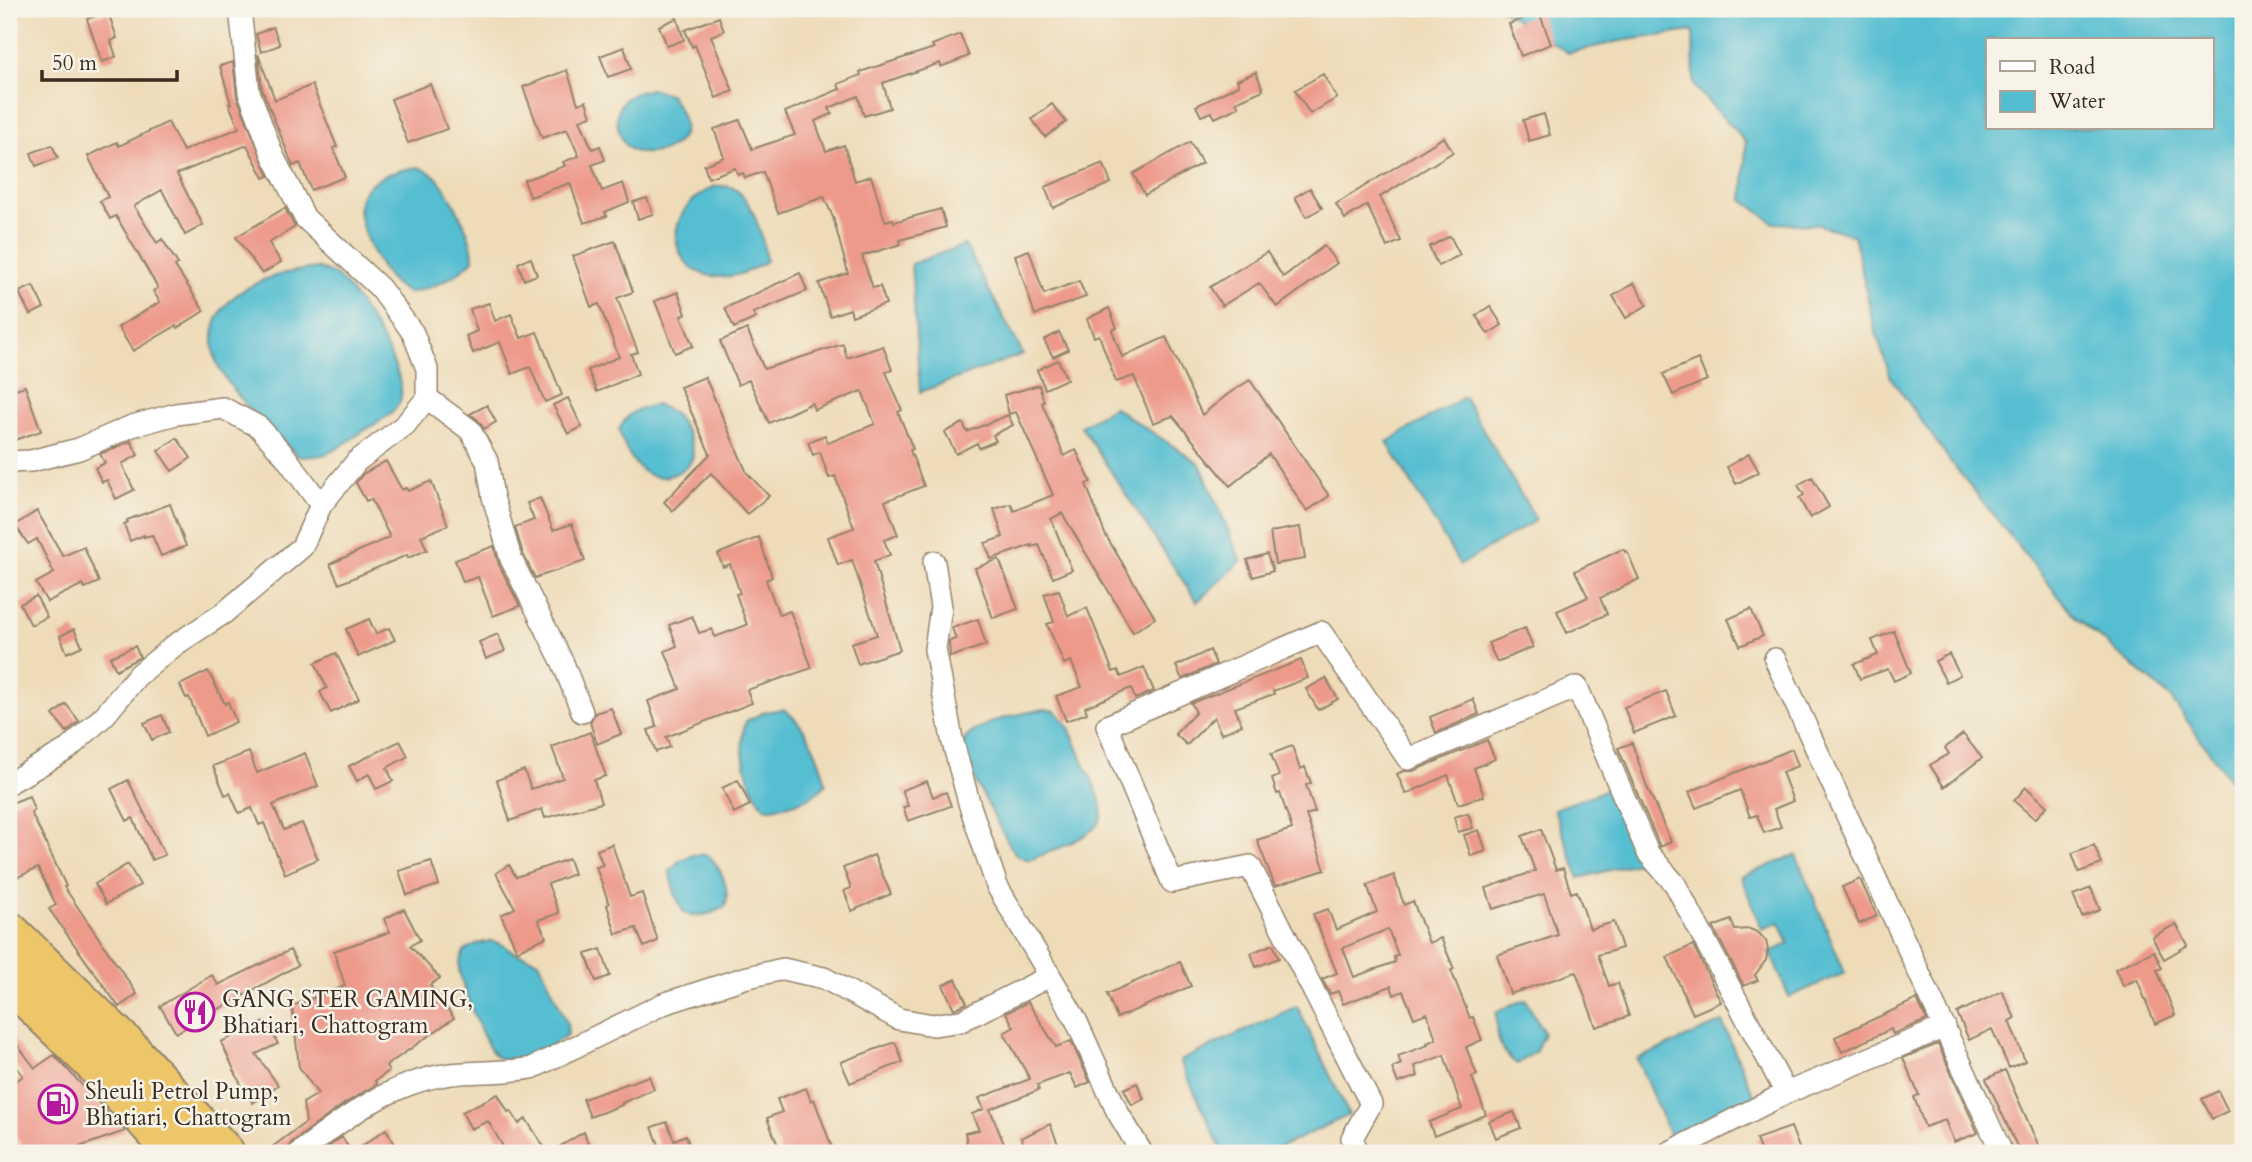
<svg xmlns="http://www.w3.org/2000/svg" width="2252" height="1162" font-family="Cardo,serif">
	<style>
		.water { fill: #54bed1; stroke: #487478; stroke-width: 2; fill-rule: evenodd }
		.building { fill: #ed9a8b; fill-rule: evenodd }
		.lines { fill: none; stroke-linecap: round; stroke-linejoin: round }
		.street-casing { stroke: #94836c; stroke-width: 24 }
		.highway-casing { stroke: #94836c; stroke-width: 42 }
		.street { stroke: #fff; stroke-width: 21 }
		.highway { stroke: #ecc669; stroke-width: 38 }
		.labels { text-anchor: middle; stroke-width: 5; stroke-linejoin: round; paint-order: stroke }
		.poi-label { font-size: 23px; fill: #3b2a1e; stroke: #f7f3e8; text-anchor: start }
	</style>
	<rect width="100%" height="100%" fill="#f7f3e8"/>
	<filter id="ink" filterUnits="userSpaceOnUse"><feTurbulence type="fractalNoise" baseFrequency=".0143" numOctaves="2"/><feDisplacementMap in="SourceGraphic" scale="14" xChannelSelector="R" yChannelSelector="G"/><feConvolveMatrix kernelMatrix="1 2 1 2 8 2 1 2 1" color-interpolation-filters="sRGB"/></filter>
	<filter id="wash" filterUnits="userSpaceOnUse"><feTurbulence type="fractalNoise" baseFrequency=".00686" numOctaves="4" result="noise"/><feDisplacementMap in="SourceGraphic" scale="28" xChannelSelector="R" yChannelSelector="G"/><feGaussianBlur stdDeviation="1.57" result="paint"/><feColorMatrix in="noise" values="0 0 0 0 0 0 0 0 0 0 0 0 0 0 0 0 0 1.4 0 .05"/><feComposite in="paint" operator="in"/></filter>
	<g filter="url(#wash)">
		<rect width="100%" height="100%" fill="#eedcb9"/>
		<path class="water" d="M1501 9H2243V798L2169 696 2076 618 1950 461 1891 378 1874 327 1854 235 1819 225 1774 223 1743 200 1746 142 1694 86 1693 31 1620 41 1568 53ZM1988 40H2212V128H1988Z
			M651 89 670 94C676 105 686 117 684 130 681 149 649 158 634 151 619 145 612 115 622 103 629 93 641 92 651 89Z
			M418 167C425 170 433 173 437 178 452 196 474 238 473 260 455 278 433 288 408 293 404 290 398 287 395 284 378 269 351 217 362 195 373 175 398 170 418 167Z
			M716 186C720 186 729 186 733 188 753 199 764 240 766 261 688 314 637 221 716 186Z
			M965 245 1023 354 920 392 911 264Z
			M318 268C324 271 333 273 338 277 357 294 413 379 399 404 391 417 368 427 356 436 335 451 324 459 298 456 275 436 222 386 215 357 200 294 271 272 318 268Z
			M1464 397 1536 520 1460 565 1387 442Z
			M656 405C662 407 671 410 675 415 683 424 696 446 692 459 689 467 680 472 672 475 642 486 626 454 619 430 628 411 637 409 656 405Z
			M1114 407 1200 464 1241 561 1197 602 1081 426Z
			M783 709C806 723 820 758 826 784 814 800 784 808 765 808 747 787 737 746 746 721L765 712Z
			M1045 709 1055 711C1070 723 1076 746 1084 763 1090 778 1103 799 1102 815 1099 836 1047 853 1029 860L1018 856 1011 848 978 786 961 745C974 721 1020 714 1045 709Z
			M1612 788 1640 862 1579 878 1554 809Z
			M693 855H708C721 868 731 889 725 907 711 914 699 918 684 913 676 899 672 887 670 871L680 860Z
			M1796 855 1845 973 1789 997 1770 952 1789 944 1780 922 1762 929 1741 877Z
			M492 941 505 946 513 952 539 961 567 1023 568 1034C553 1045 516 1068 497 1057 486 1051 460 981 459 967 459 961 462 956 464 951L476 944Z
			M1526 1000 1544 1033 1535 1052 1517 1064C1498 1051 1496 1035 1496 1013L1510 1005Z
			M1297 1006 1349 1115 1268 1153H1223L1180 1061Z
			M1722 1022 1756 1100 1670 1136 1637 1059Z"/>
		<g id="blocks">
			<path class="building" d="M108 12 117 38 111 41 116 57 102 62 87 19Z
				M1539 12 1551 44 1521 56 1509 24Z
				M719 17 724 31 711 36 733 91 716 98 695 45 692 47 685 30Z
				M677 18 684 40 667 46 659 26Z
				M273 27 280 45 261 52 256 34Z
				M960 34 969 56 941 67 940 63 883 83 890 108 864 116 858 96 829 108 832 114 815 121 826 151 844 145 855 181 871 176 885 221 893 219 894 222 941 209 946 227 900 240 901 244 862 256 873 288 880 286 886 304 852 316 850 309 830 316 819 283 848 273 833 217 824 197 778 213 763 172 745 178 743 173 738 175 735 168 708 178 704 165 724 157 714 129 740 120 752 149 795 135 785 112 840 89 838 84 861 75 860 72 934 48 932 45Z
				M624 47 631 69 608 77 600 56Z
				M258 54 275 100 312 85 337 147 333 148 345 177 311 190 300 163 293 166 262 89Z
				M233 62 237 97 269 176 264 178 247 145 177 174 203 225 185 235 162 190 134 206 157 243 162 239 178 264 175 266 204 311 177 328 176 326 133 351 118 327 160 302 153 291 158 288 116 216 110 219 100 201 108 197 88 156 117 142 119 146 168 122 183 151 239 128 229 104H231L220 66Z
				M567 70 578 104 586 101 591 116 580 120 592 149 600 146 605 160 592 165 602 191 623 183 629 202 605 212 607 216 584 223 570 183 530 197 524 180 565 166 563 162 579 156 567 129 542 138 523 87Z
				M1256 72 1263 90 1236 102 1239 107 1215 118 1212 112 1201 116 1196 106 1239 85 1237 80Z
				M1323 74 1337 98 1310 114 1295 90Z
				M430 84 447 129 408 143 391 99Z
				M1052 104 1066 122 1045 137 1032 119Z
				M1544 114 1550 135 1529 141 1523 120Z
				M1444 137 1453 152 1380 197 1401 241 1387 247 1367 205 1345 219 1336 204Z
				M1190 142 1202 163 1145 195 1133 174Z
				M52 145 58 158 36 166 31 153Z
				M1103 163 1111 183 1053 208 1045 187Z
				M1310 188 1322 208 1306 217 1295 197Z
				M647 198 653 214 638 219 633 202Z
				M285 208 295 227 269 243 281 262 262 274 236 237Z
				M1450 236 1460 255 1438 266 1429 247Z
				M615 241 633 292 617 298 638 352 631 354 638 374 597 392 588 370 619 357 599 304 591 307 573 256Z
				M1324 246 1337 263 1277 307 1259 283 1222 306 1210 287 1267 252 1283 277Z
				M1029 250 1044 294 1079 281 1086 297 1035 315 1015 255Z
				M531 258 537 275 524 280 518 263Z
				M800 273 807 291 753 313 756 318 734 328 725 308Z
				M1634 283 1647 305 1626 318 1613 296Z
				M33 286 44 308 30 315 19 292Z
				M678 292 686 314 681 316 693 346 675 353 655 301Z
				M489 303 495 321 511 314 521 338 537 332 562 395 545 402 530 367 512 374 500 342 473 353 466 336 477 331 470 309Z
				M1490 306 1502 325 1488 334 1476 316Z
				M1109 308 1117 328 1112 330 1122 357 1166 337 1202 415 1228 394 1250 380 1329 496 1307 511 1269 454 1230 486 1173 416 1153 423 1134 376 1116 382 1099 335 1094 337 1087 319Z
				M747 329 764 369 843 344 847 358 883 346 892 370 886 372 902 410 898 412 913 449 910 450 924 486 885 501 898 535 884 540 890 555 874 561 900 650 858 664 851 643 877 635 852 560 838 565 828 537 854 528 835 476 829 478 820 452 813 455 808 442 825 435 828 443 875 424 862 391 814 410 812 403 769 423 749 380 738 385 720 341Z
				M1059 332 1068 350 1053 357 1044 340Z
				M1698 359 1707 380 1673 395 1663 374Z
				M1058 360 1067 379 1045 389 1037 370Z
				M705 377 747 473 769 496 747 514 711 473 673 511 664 502 710 454 680 387Z
				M1039 385 1044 402 1042 403 1064 456 1076 450 1091 482 1086 484 1105 534 1155 618 1133 632 1062 513 1051 519 1072 570 1053 578 1039 545 1032 547V545L991 559 985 543 1003 537 994 509 1011 504 1014 511 1053 495 1016 412 1009 414 1004 395Z
				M25 386 41 431 9 442V391Z
				M568 398 582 427 568 434 553 405Z
				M487 405 496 422 484 429 478 420 470 414Z
				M1008 415 1013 425 993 435 996 441 979 448 977 443 956 454 945 432 963 423 967 432Z
				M177 438 191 458 172 471 158 451Z
				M131 441 138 455 122 464 134 490 116 499 107 480 102 482 95 468 105 463 100 454Z
				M1749 454 1759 472 1736 484 1727 467Z
				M386 461 402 490 406 488 408 491 431 481 448 525 421 536 427 550 408 558 407 555 339 584 330 564 390 537 371 499 366 501 356 483 363 474Z
				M1812 477 1829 507 1810 518 1799 498 1804 495 1798 485Z
				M540 498 553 530 572 524 585 561 535 578 523 554 515 527 534 520 527 503Z
				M170 504 186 546 161 556 152 535 144 537V535L130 541 124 524 128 522 127 520Z
				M37 511 63 556 84 547 99 582 85 588 83 584 47 602 36 583 54 573 37 539 28 544 15 525Z
				M1300 527 1305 559 1275 564 1270 532Z
				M759 537 772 577 766 580 779 615 790 611 812 668 747 690 752 703 666 737 670 747 656 752 648 730 657 727 648 701 680 689 665 651 677 646 669 625 692 616 699 633 712 629 715 637 747 625 736 594 740 593 730 564 723 567 718 554Z
				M494 546 499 565 520 606 493 616 478 577 463 582 455 560Z
				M1623 549 1625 552 1627 551 1639 579 1600 598 1607 614 1567 633 1557 611 1588 597 1575 571Z
				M1267 554 1273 571 1253 577 1247 560Z
				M999 559 1018 609 993 618 975 568Z
				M1059 590 1068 616 1087 608 1113 672 1118 670 1121 677 1144 667 1154 691 1135 699 1131 688 1085 707 1087 713 1066 721 1056 696 1082 687 1071 661 1064 664 1047 624 1054 622 1044 594Z
				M36 596 47 617 31 625 20 604Z
				M1751 609 1763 636 1740 646 1728 619Z
				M369 619 376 634 389 628 395 640 358 657 346 629Z
				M978 619 986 645 950 657 949 641 956 639 952 628Z
				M1525 628 1533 647 1497 662 1488 643Z
				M74 629 82 646 67 653 60 636Z
				M1894 631 1911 673 1894 681 1888 669 1860 679 1854 664 1878 655 1872 640Z
				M498 634 505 651 486 659 479 642Z
				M135 646 140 657 116 670 110 657Z
				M1210 650 1216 664 1182 679 1176 666Z
				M336 653 359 699 331 713 320 692 327 688 315 663Z
				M1949 654 1960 675 1946 682 1935 661Z
				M1301 660 1308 678 1273 691 1274 694 1235 708 1242 725 1221 734 1214 717 1187 745 1175 734 1196 712 1191 703Z
				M208 671 225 704 228 702 236 722 205 736 189 697 186 698 180 685Z
				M1326 678 1338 699 1318 710 1306 689Z
				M1666 691 1676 716 1634 733 1624 707Z
				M1473 699 1479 714 1436 733 1430 717Z
				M66 704 79 721 67 732 53 715Z
				M611 708 621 734 597 744 590 722 595 713Z
				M162 715 169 732 152 740 144 723Z
				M590 732 606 776 594 780 601 803 545 818 542 809 510 821 497 780 524 770 531 789 563 778 552 747Z
				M1963 734 1982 758 1944 787 1930 765 1949 754 1945 748Z
				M1487 740 1495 759 1474 768 1484 796 1458 804 1448 775 1406 794 1397 774 1403 771H1413Z
				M400 741 408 756 387 768 393 781 376 789 369 774 357 781 349 766Z
				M1632 743 1646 784 1671 842 1660 847 1618 748Z
				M1292 746 1300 769 1305 767 1311 783 1306 785 1315 812 1306 815 1325 870 1275 886 1257 840 1292 829 1280 793 1277 794 1272 779 1279 776 1271 754Z
				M1792 749 1798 766 1782 772 1793 801 1774 809 1781 827 1764 833 1757 815 1750 817 1740 790 1696 808 1689 792Z
				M249 752 257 773 305 753 318 786 273 805 284 830 302 823 318 859 285 874 264 823 259 825 252 808 239 813 230 793 225 795 213 766Z
				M128 780 165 855 152 860 133 818 127 821 111 789Z
				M738 780 750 805 734 813 722 788Z
				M927 781 933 797 946 792 951 806 908 821 903 807 908 806 902 790Z
				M2026 787 2047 806 2035 819 2014 801Z
				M29 796 34 810 31 812 66 886 64 887 137 994 119 1007 49 909 56 905 38 868 9 881V804Z
				M1468 813 1473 828 1458 832 1454 817Z
				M1541 829 1556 870 1563 868 1571 893 1577 891 1590 929 1614 922 1622 948 1598 955 1609 986 1618 983 1629 1016 1596 1027 1576 972 1510 994 1497 955 1558 935 1544 894 1493 909 1486 888 1535 871 1522 836Z
				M1479 830 1486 851 1471 856 1464 835Z
				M612 844 630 897 642 893 658 941 644 947 636 928 616 934 607 905 609 904 596 867 603 865 597 850Z
				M2094 845 2102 864 2079 872 2072 853Z
				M874 855 891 894 852 911 844 891 851 888 843 868Z
				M569 859 574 874 548 884 559 913 538 920 546 937 517 951 501 915 515 908 496 873 509 865 516 877Z
				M431 861 439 885 407 895 399 871Z
				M128 864 140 885 106 904 95 884Z
				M1394 875 1404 905 1413 901 1429 943 1441 938 1454 969 1451 970 1470 1018 1473 1017 1482 1040 1466 1047 1477 1075 1472 1077 1486 1115 1434 1136 1429 1122 1462 1109 1444 1055 1415 1066 1418 1076 1398 1083 1392 1068 1401 1064 1398 1056 1428 1045 1427 1043 1436 1039 1427 1013 1414 1018 1403 991 1394 995 1391 986 1343 1004 1338 991 1330 994 1322 979 1337 973 1313 914 1328 909 1336 930 1377 912 1367 885ZM1388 929 1398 955 1394 957 1395 962 1354 977 1343 948Z
				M1860 879 1877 916 1859 924 1842 887Z
				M2091 888 2100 910 2082 917 2073 895Z
				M404 909 420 940 410 946 440 978 430 985 454 1018 386 1066 389 1071 375 1081 377 1084 344 1104 291 1143 286 1153H264L306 1122 303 1103 318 1094 299 1067 292 1006 345 986 334 951 390 932 384 919Z
				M1731 920 1735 930 1750 929 1759 933 1766 941 1768 950 1766 960 1755 975 1758 980 1744 986 1713 927Z
				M2176 924 2188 945 2164 959 2152 937Z
				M1273 944 1279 958 1256 967 1251 953Z
				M1693 945 1721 1002 1693 1014 1667 957Z
				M601 949 610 976 596 981 586 954Z
				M290 950 298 965 176 1033 160 1006 212 975 218 985Z
				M2154 951 2162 968 2157 970 2175 1015 2155 1024 2137 979 2123 986 2115 969Z
				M1180 962 1191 986 1117 1018 1107 994Z
				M956 979 967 1003 954 1009 943 985Z
				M2002 991 2015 1018 2009 1021 2025 1061 2009 1068 1992 1029 1969 1040 1957 1013Z
				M1917 999 1927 1020 1893 1034 1891 1029 1842 1052 1835 1037Z
				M1028 1002 1056 1047 1071 1041 1090 1082 1077 1088 1070 1073 1037 1085 1039 1090 990 1109 1006 1149 996 1153H969L965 1133 979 1130 972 1114 984 1109 979 1098 1030 1079 1004 1033 1014 1027 1006 1013Z
				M267 1021 278 1044 256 1054 278 1085 253 1103 244 1091 221 1042Z
				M9 1034 35 1068 54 1055 125 1131 62 1153H25L9 1123V1086L23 1076 9 1057Z
				M895 1042 903 1062 850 1083 841 1062Z
				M1938 1044 1978 1133 1954 1142 1945 1120 1925 1127 1914 1097 1919 1095 1903 1058Z
				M2005 1070 2042 1153H2020L1986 1079Z
				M649 1076 654 1089 622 1103V1105L590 1117 583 1099Z
				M1137 1083 1144 1099 1132 1105 1124 1089Z
				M806 1088 811 1101 814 1099 834 1153H781L767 1118 782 1112 777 1099Z
				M2218 1091 2228 1111 2212 1119 2202 1099Z
				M498 1094 508 1112 511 1111 519 1124 526 1119 548 1153H507L488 1121 471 1129 462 1112Z
				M1514 1112 1521 1128 1496 1138 1489 1121Z
				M667 1122 674 1140 686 1135 692 1153H642L641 1151 659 1145 652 1127Z
				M1050 1124 1058 1144 1028 1153 1021 1138Z
				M1791 1127 1801 1153H1761L1756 1139Z
				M386 1129 400 1153H320L342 1137 352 1153Z
				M584 1132 591 1153H549Z"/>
		</g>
	</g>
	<g filter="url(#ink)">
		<use href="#blocks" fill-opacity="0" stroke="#94836c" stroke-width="2"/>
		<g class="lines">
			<defs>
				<path id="street" d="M427 398 470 430 487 461 493 497 511 559 563 663 582 712
					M9 462 31 461 79 449 132 426 176 414 223 408 259 427 285 456 321 505
					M934 562 941 607 935 649 952 739 970 806 997 886 1075 1018 1117 1111 1142 1153
					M1775 659 2002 1153
					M9 783 68 749 105 715 137 676 175 645 224 613 302 547 321 505 357 461 405 425 427 398V369L413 333 380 288 305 218 273 156 249 92 240 9
					M299 1153C344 1118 393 1081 451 1074 478 1071 505 1073 532 1068L663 1004 744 978 783 969 824 978 899 1019 933 1025 961 1021 1050 976
					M1358 1153 1352 1138 1371 1104 1250 866 1172 882 1107 726 1321 632 1408 759 1577 687 1648 853 1675 884 1786 1093 1945 1027
					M1668 1153 1786 1093"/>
				<path id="highway" d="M9 931 126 1045 225 1153
					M9 981 94 1064 175 1153"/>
			</defs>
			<use href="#street" class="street-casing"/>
			<use href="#highway" class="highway-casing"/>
			<use href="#street" class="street"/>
			<use href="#highway" class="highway"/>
		</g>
	</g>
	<defs>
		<symbol id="restaurant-ring" viewBox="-11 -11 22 22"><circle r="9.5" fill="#f7f3e8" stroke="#b5179e" stroke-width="1.5"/><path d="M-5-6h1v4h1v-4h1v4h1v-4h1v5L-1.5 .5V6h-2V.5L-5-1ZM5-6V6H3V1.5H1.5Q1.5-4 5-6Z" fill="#b5179e"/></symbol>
		<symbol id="fuel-ring" viewBox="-11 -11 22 22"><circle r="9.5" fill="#f7f3e8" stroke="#b5179e" stroke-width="1.5"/><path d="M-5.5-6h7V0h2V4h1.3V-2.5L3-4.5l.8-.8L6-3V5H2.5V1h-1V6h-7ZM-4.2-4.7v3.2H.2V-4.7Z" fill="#b5179e"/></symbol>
	</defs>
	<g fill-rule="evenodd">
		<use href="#restaurant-ring" x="173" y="990" width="44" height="44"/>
		<use href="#fuel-ring" x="36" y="1082" width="44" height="44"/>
	</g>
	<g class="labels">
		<g class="poi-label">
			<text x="222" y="1007">GANG STER GAMING,<tspan x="222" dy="26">Bhatiari, Chattogram</tspan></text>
			<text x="85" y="1099">Sheuli Petrol Pump,<tspan x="85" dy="26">Bhatiari, Chattogram</tspan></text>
		</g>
	</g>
	<rect width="2252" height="1162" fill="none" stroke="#f7f3e8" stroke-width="35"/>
	<rect x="1986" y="38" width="228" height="91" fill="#f7f3e8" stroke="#aca397" stroke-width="2"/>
	<rect x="2000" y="61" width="35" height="10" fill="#ffffff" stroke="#aca397" stroke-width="2"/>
	<text x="2049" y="74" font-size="21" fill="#3b2a1e">Road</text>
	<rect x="2000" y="91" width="35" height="21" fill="#54bed1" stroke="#aca397" stroke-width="2"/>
	<text x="2049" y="108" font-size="21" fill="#3b2a1e">Water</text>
	<path d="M42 70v10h135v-10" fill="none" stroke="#3b2a1e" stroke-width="3.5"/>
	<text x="52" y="70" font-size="21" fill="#3b2a1e" stroke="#f7f3e8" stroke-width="5" paint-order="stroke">50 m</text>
</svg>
